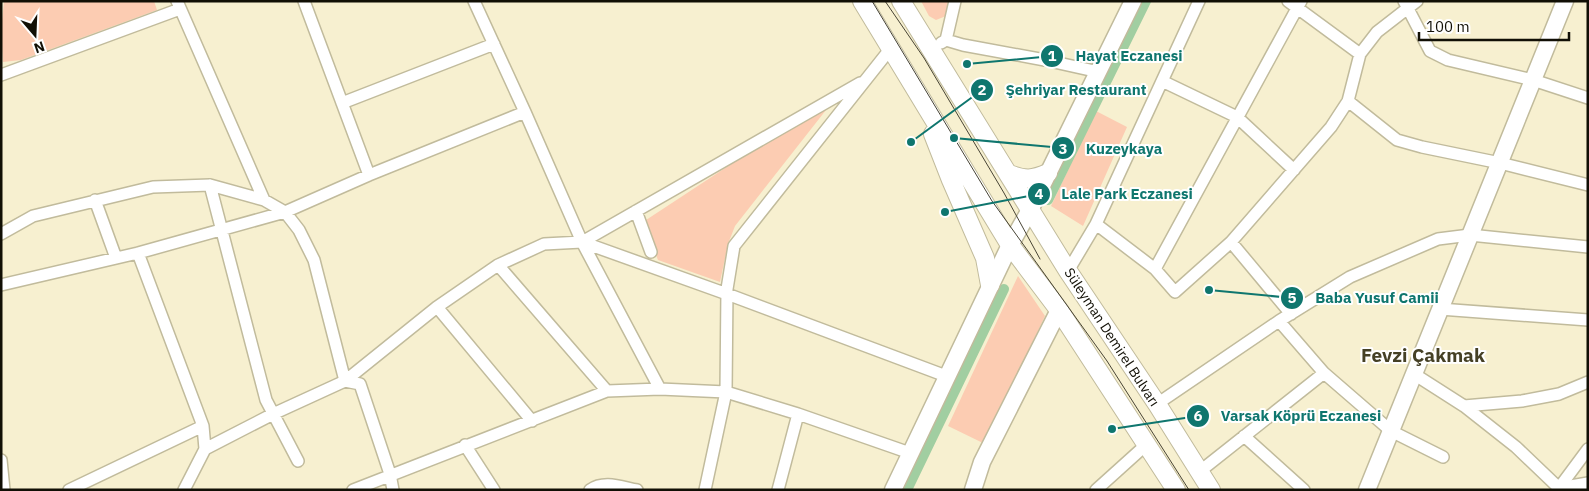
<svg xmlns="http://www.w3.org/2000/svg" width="1589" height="491" font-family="'IBM Plex Sans',sans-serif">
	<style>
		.green { fill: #fcccb2 }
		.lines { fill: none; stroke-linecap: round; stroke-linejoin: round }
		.canal { stroke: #a1cea1; stroke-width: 10 }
		.street-casing { stroke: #c1bb9c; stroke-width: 14 }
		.secondary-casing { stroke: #c1bb9c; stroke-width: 19 }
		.primary-casing { stroke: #c1bb9c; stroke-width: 20 }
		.street { stroke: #fff; stroke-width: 11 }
		.secondary { stroke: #fff; stroke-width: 16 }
		.primary { stroke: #fff; stroke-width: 18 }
		.tram { stroke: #484435; stroke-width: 1 }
		.labels { text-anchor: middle; stroke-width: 4; stroke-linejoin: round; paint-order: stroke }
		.street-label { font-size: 14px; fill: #110f05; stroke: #fff }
		.district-label { font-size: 19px; font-weight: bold; fill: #454025; stroke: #fff }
		.leader { fill: none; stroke: #0f766e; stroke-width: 2 }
		.callout-dot { fill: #0f766e; stroke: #fff; stroke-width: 2 }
		.mark-label { font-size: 15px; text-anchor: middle; font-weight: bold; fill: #fff }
		.callout-label { font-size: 15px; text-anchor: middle; font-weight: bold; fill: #0f766e; stroke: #fff; stroke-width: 4; stroke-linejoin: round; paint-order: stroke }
	</style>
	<rect width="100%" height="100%" fill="#f7f0d0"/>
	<path class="green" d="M4 1H154L157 10 21 60 3 62 1 31Z
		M921 1H953L951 14 936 20 929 16Z
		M818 106 826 110 735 226 728 244 720 282 658 260 643 222 780 132Z
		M1096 111 1127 127 1083 226 1051 206Z
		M1018 276 1045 316 985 444 948 426Z"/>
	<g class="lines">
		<path class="canal" d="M1048 200 1146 1
			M907 490 1004 289"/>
		<defs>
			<path id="street" d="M177 1 264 200
				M304 1 369 175
				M474 1 525 112 582 242 660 389
				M1288 1 1360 54
				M1404 1 1430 51 1448 60 1533 80 1588 98
				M946 40 963 45 1045 60 1099 72
				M941 43 946 40 955 1
				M1 75 180 9
				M1162 81 1237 117 1294 170
				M1348 101 1397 140 1422 147 1500 163 1588 185
				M342 103 494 44
				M210 185 266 400 298 461
				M95 200 116 258
				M636 211 651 252
				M1096 224 1155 269 1175 292 1231 242 1331 127 1348 101 1360 54 1377 32 1417 1
				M1 234 33 216 153 187 210 185 264 200 285 212 299 230 314 260 345 381
				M582 242 860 83
				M1231 242 1291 314
				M138 253 203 426 205 449
				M498 265 607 391
				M1155 269 1301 1
				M1068 271 1096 224 1199 1
				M1 285 138 253 285 212 369 175 525 112
				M437 307 532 421
				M1440 309 1588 320
				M1279 321 1324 373 1391 431 1443 457
				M1414 374 1464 406 1516 447 1561 490
				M345 381 360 384 390 474 393 490
				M1157 404 1279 321 1350 277 1438 239 1470 235 1588 247
				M1464 406 1522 401 1559 394 1588 382
				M1244 436 1304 490
				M465 445 494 490
				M1 460 4 490
				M1199 472 1324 373
				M1559 488 1588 449
				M1559 488 1588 483
				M69 490 203 426
				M184 490 205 449 273 414 345 381 437 307 498 265 544 244 582 242 727 294 946 376
				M353 490 607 391 660 389 726 392 798 414 910 453
				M590 490C604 480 621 487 637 490
				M705 490 726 392 727 289 734 246 891 48
				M778 490 798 414
				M1096 490 1147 444"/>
			<path id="secondary" d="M893 490 1010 245 1031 208 1133 1
				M973 490 982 462 1059 310
				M1367 490 1565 1"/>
			<path id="primary" d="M862 1 1010 245 1059 310 1176 490
				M901 1 1068 271 1157 404 1211 490
				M933 134 951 180 985 258 990 285
				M1009 174C1025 180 1032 180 1048 173"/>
		</defs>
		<use href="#street" class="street-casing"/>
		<use href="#secondary" class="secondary-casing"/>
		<use href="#primary" class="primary-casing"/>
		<use href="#street" class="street"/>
		<use href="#secondary" class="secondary"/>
		<use href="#primary" class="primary"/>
		<path class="tram" d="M872 1 992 201 1107 361 1189 490
			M885 1 924 58 1004 193 1040 259"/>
	</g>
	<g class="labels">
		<g class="street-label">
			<text transform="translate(1112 337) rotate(57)" y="5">Süleyman Demirel Bulvarı</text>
		</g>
		<g class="district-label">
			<text x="1423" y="362">Fevzi Çakmak</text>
		</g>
	</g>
	<path class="leader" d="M967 64L1052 56M911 142L982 90M954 138L1063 148M945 212L1039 194M1209 290L1292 298M1112 429L1198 416"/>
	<g class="callout-dot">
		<circle cx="967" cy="64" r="5"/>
		<circle cx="911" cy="142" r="5"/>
		<circle cx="954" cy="138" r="5"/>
		<circle cx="945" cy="212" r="5"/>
		<circle cx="1209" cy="290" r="5"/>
		<circle cx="1112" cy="429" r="5"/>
		<circle cx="1052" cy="56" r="12"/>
		<circle cx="982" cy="90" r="12"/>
		<circle cx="1063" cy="148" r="12"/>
		<circle cx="1039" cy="194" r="12"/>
		<circle cx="1292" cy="298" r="12"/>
		<circle cx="1198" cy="416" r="12"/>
	</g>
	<g class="mark-label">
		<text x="1052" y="61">1</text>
		<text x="982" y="95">2</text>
		<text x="1063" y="154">3</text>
		<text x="1039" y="199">4</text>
		<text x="1292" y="303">5</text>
		<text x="1198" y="421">6</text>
	</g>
	<g class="callout-label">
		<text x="1129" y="61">Hayat Eczanesi</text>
		<text x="1076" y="95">Şehriyar Restaurant</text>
		<text x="1124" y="154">Kuzeykaya</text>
		<text x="1127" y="199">Lale Park Eczanesi</text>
		<text x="1377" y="303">Baba Yusuf Camii</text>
		<text x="1301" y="421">Varsak Köprü Eczanesi</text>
	</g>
	<rect width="1589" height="491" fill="none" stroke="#110f05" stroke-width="5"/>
	<g transform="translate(35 35) rotate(161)" stroke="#ffffff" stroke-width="4" paint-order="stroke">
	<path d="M0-4L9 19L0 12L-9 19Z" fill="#110f05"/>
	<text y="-8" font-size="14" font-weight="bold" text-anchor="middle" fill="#110f05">N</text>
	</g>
	<path d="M1419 32v8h150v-8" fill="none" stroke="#110f05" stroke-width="2.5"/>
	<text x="1426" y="32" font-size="15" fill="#110f05" stroke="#ffffff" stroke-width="4" paint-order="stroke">100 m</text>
</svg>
